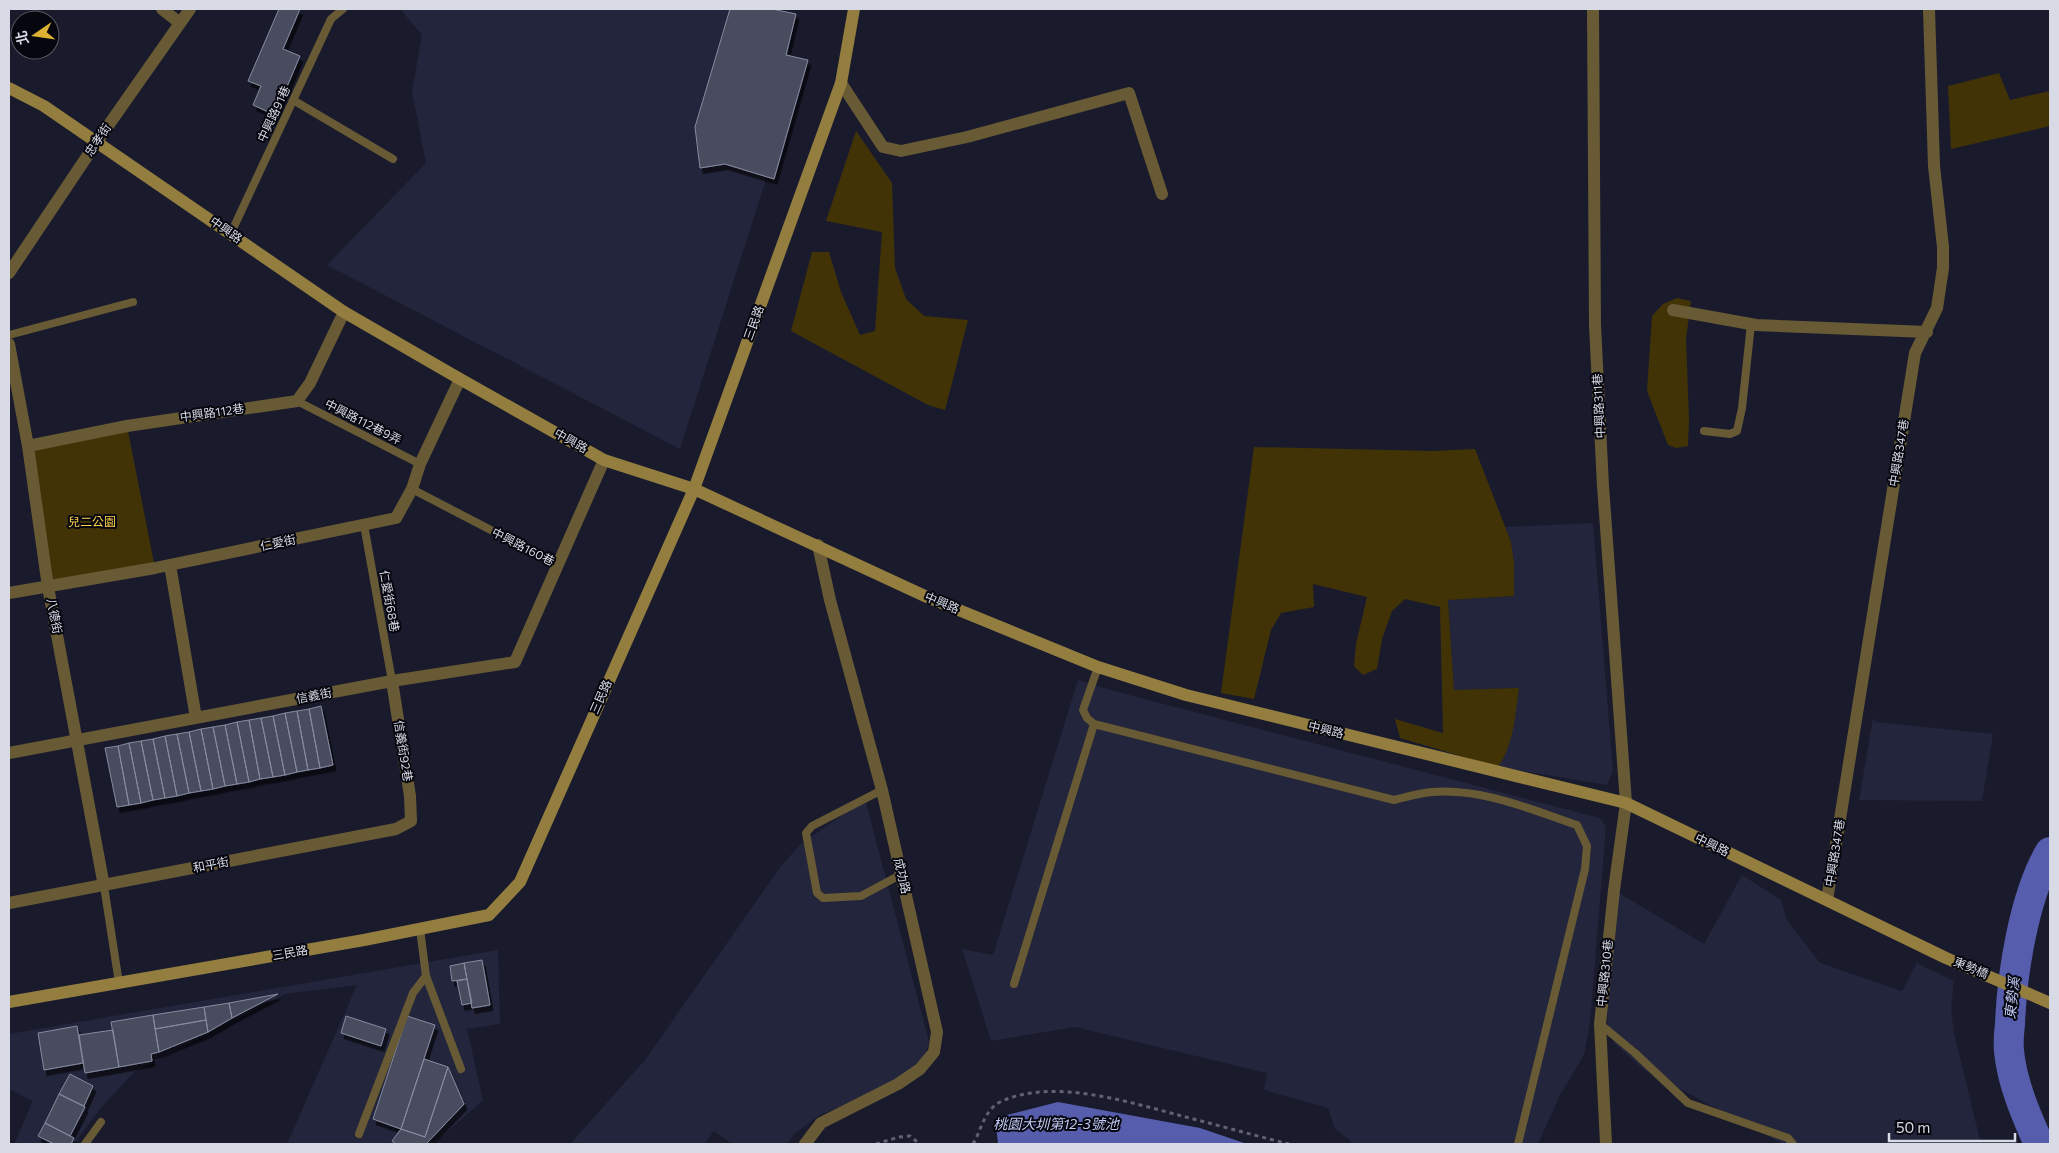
<svg xmlns="http://www.w3.org/2000/svg" width="2059" height="1153" font-family="Commissioner,'Noto Sans TC',sans-serif">
	<style>
		.built { fill: #22253b }
		.green { fill: #413305 }
		.water { fill: #565dad }
		.lines { fill: none; stroke-linecap: round; stroke-linejoin: round }
		.river { stroke: #565dad; stroke-width: 30 }
		.building { fill: #484c5f; stroke: #878ba1; filter: url(#shadow) }
		.path { stroke: #606272; stroke-width: 3; stroke-dasharray: 4 4; stroke-linecap: butt }
		.lane { stroke: #685a35; stroke-width: 8 }
		.street { stroke: #685a35; stroke-width: 12 }
		.secondary { stroke: #937d3f; stroke-width: 12 }
		.labels { text-anchor: middle; stroke-width: 4; stroke-linejoin: round; paint-order: stroke }
		.street-label { font-size: 12px; fill: #d8dae6; stroke: #06070e }
		.park-label { font-size: 12px; fill: #fed149; stroke: #06070e }
		.water-label { font-size: 14px; font-style: italic; fill: #c2caf6; stroke: #06070e }
	</style>
	<defs>
		<filter id="shadow"><feDropShadow dx="3" dy="5.5" stdDeviation="0" flood-color="#0009"/></filter>
	</defs>
	<rect width="100%" height="100%" fill="#191b2d"/>
	<path class="built" d="M400 9H767L800 73 680 449 327 265 426 163 412 92 422 35Z
		M1593 523 1613 771 1607 785 1498 767 1519 688 1454 691 1448 600 1514 596V563L1511 542 1505 527Z
		M1078 680 1114 691 1600 818 1606 827 1590 1022 1584 1055 1560 1095 1538 1144H1351L1350 1140 1335 1129 1328 1108 1264 1090 1267 1073 1075 1027 991 1041 962 949 993 955Z
		M1873 718 1876 722 1993 734 1982 801 1859 800Z
		M865 799 929 1041 925 1056 920 1064 902 1077 859 1099 820 1115 794 1134 787 1144H732L714 1131 704 1144H570L645 1060 781 866 801 844Z
		M1742 875 1781 900 1787 920 1820 963 1902 991 1917 963 1954 981 1951 1008 1954 1033 1981 1144H1783L1643 1069 1614 1043 1607 1021 1614 890 1704 944Z
		M498 950 500 1024 467 1029 483 1100 434 1144H287L357 985 285 994 134 1072 100 1109 74 1144H14L33 1101 9 1089V1034Z"/>
	<path class="green" d="M1999 73 2010 100 2050 91V126L1951 149 1948 86Z
		M856 131 892 183 895 268 906 299 924 316 968 320 945 410 928 405 791 331 812 252H829L841 292 860 335 875 331 882 232 826 221Z
		M1677 298 1691 301 1686 339 1689 419 1688 446 1676 448 1668 445 1647 391 1652 316 1663 304Z
		M127 426 155 568 48 587 28 446Z
		M1254 447 1433 451 1475 449 1511 542 1514 563V596L1448 600 1454 690 1519 688C1515 716 1514 744 1498 767L1400 738 1395 719 1443 733 1440 607 1405 599 1392 611 1382 639 1377 669 1363 675 1354 666 1356 644 1367 597 1313 584 1314 607 1281 613 1271 630 1254 699 1221 693Z"/>
	<path class="water" d="M1058 1102 1200 1128 1247 1144 998 1143 995 1118Z"/>
	<g class="lines">
		<path class="river" d="M2039 1144C2026 1115 2012 1083 2009 1051 2008 1042 2009 1033 2010 1024 2012 973 2024 896 2050 852"/>
	</g>
	<path class="building" d="M279 9H300L283 49 300 56 275 115 253 105 261 86 248 81Z
		M730 9H772L796 14 786 55 808 60 774 179 725 164 700 168 695 127Z
		M321 706 333 765 320 768 309 709Z
		M309 709 320 768 308 770 297 711Z
		M297 711 308 770 297 772 285 713Z
		M285 713 297 772 285 775 273 716Z
		M273 716 285 775 273 777 261 718Z
		M261 718 273 777 260 779 249 720Z
		M249 720 260 779 249 782 237 722Z
		M237 722 249 782 237 784 225 725Z
		M225 725 237 784 225 786 213 727Z
		M213 727 225 786 213 789 201 729Z
		M201 729 213 789 201 791 189 732Z
		M189 732 201 791 189 793 177 734Z
		M177 734 189 793 177 796 165 736Z
		M165 736 177 796 165 798 153 739Z
		M153 739 165 798 153 800 141 741Z
		M141 741 153 800 141 803 129 743Z
		M129 743 141 803 129 805 118 746Z
		M118 746 129 805 117 807 105 748Z
		M482 960 490 1005 472 1008 464 963Z
		M464 963 467 979 452 981 450 966Z
		M467 979 472 1003 462 1005 457 981Z
		M278 994 232 1018 229 1003Z
		M229 1003 232 1018 208 1032 204 1007Z
		M204 1007 206 1020 155 1029 153 1015Z
		M153 1015 159 1052 151 1054 152 1061 119 1067 111 1022Z
		M346 1016 386 1029 381 1046 341 1033Z
		M407 1016 435 1025 401 1129 373 1119Z
		M206 1020 208 1032 159 1052 155 1029Z
		M77 1026 83 1063 44 1070 38 1033Z
		M113 1030 119 1067 85 1073 79 1035Z
		M424 1059 448 1067 425 1137 401 1129Z
		M448 1067 464 1104 426 1144H396L392 1141 401 1129 425 1137Z
		M70 1074 93 1086 84 1106 59 1094Z
		M59 1094 85 1107 70 1136 45 1123Z
		M45 1123 74 1138 71 1144H54L38 1136Z"/>
	<g class="lines">
		<path class="path" d="M876 1144 899 1137 910 1136 920 1144
			M973 1144C982 1129 984 1109 1002 1101 1055 1078 1128 1102 1182 1116 1217 1125 1253 1135 1289 1144"/>
		<path class="lane" d="M293 100 393 159
			M231 233 331 19 343 9
			M9 335 133 302
			M297 401 420 464
			M1704 431 1730 434 1737 431 1742 408 1751 324
			M412 489 558 565
			M364 525 392 681
			M1098 667 1083 710 1087 718 1094 724 1394 800C1406 797 1419 793 1432 792 1482 788 1530 809 1577 825L1587 846 1585 869 1518 1144
			M882 790 812 826 806 833 817 893 823 898 861 896 902 874
			M104 886 119 983
			M420 929 426 976 461 1069
			M1014 984 1094 724
			M1600 1024 1635 1053 1688 1103 1788 1138 1793 1144
			M359 1134 413 993 426 976
			M85 1144 101 1122"/>
		<path class="street" d="M162 9 180 23
			M1593 9 1595 325 1603 486 1626 803 1614 890 1600 1024 1606 1144
			M841 83 883 147 901 151 967 137 1129 93 1162 194
			M9 273 96 143 190 9
			M1673 310 1756 325 1927 332
			M9 344 28 446 48 587 104 886
			M28 446 127 426 297 401 310 383 344 312
			M170 565 196 718
			M9 593 155 568 396 518 412 489 420 464 460 379
			M9 753 392 681 515 662 604 460
			M1827 900 1915 353 1937 308 1943 268V247L1934 166 1929 9
			M9 903 396 829 411 821 410 796 392 681
			M805 1144 821 1123 898 1084 920 1069 934 1052 937 1032 882 790 830 600 818 545"/>
		<path class="secondary" d="M9 88 44 106 344 312 460 379 604 460 694 489 927 597 1098 667 1186 695 1626 803 1946 958 2050 1003
			M9 1002 364 940 489 915 520 882 694 489 841 83 854 9"/>
	</g>
	<g class="labels">
		<g class="street-label">
			<text transform="translate(274 114) rotate(-65)" y="4">中興路91巷</text>
			<text transform="translate(98 140) rotate(-56)" y="4">忠孝街</text>
			<text transform="translate(226 230) rotate(35)" y="4">中興路</text>
			<text transform="translate(754 323) rotate(-70)" y="4">三民路</text>
			<text transform="translate(1599 406) rotate(-93)" y="4">中興路311巷</text>
			<text transform="translate(212 413) rotate(-8)" y="4">中興路112巷</text>
			<text transform="translate(363 422) rotate(27)" y="4">中興路112巷9弄</text>
			<text transform="translate(571 441) rotate(29)" y="4">中興路</text>
			<text transform="translate(1899 453) rotate(-81)" y="4">中興路347巷</text>
			<text transform="translate(278 543) rotate(-12)" y="4">仁愛街</text>
			<text transform="translate(523 547) rotate(27)" y="4">中興路160巷</text>
			<text transform="translate(389 601) rotate(80)" y="4">仁愛街68巷</text>
			<text transform="translate(942 603) rotate(23)" y="4">中興路</text>
			<text transform="translate(54 616) rotate(79)" y="4">八德街</text>
			<text transform="translate(314 696) rotate(-11)" y="4">信義街</text>
			<text transform="translate(601 697) rotate(-66)" y="4">三民路</text>
			<text transform="translate(1326 730) rotate(14)" y="4">中興路</text>
			<text transform="translate(403 751) rotate(81)" y="4">信義街92巷</text>
			<text transform="translate(1712 845) rotate(26)" y="4">中興路</text>
			<text transform="translate(1835 853) rotate(-81)" y="4">中興路347巷</text>
			<text transform="translate(211 865) rotate(-11)" y="4">和平街</text>
			<text transform="translate(902 876) rotate(77)" y="4">成功路</text>
			<text transform="translate(290 953) rotate(-10)" y="4">三民路</text>
			<text transform="translate(1971 968) rotate(23)" y="4">東勢橋</text>
			<text transform="translate(1605 973) rotate(-84)" y="4">中興路310巷</text>
		</g>
		<g class="park-label">
			<text x="92" y="526">兒二公園</text>
		</g>
		<g class="water-label">
			<text transform="translate(2012 998) rotate(-84)" y="5">東勢溪</text>
			<text x="1056" y="1129">桃園大圳第12-3號池</text>
		</g>
	</g>
	<rect width="2059" height="1153" fill="none" stroke="#d8dae6" stroke-width="20"/>
	<g transform="translate(35 35) rotate(257)"><circle r="24" fill="#06070e" stroke="#5a5b64"/>
	<path d="M0-4L9 19L0 12L-9 19Z" fill="#dbb233"/>
	<text y="-8" font-size="14" font-weight="bold" text-anchor="middle" fill="#d8dae6">北</text>
	</g>
	<path d="M1889 1133v8h126v-8" fill="none" stroke="#d8dae6" stroke-width="2.5"/>
	<text x="1896" y="1133" font-size="15" fill="#d8dae6" stroke="#06070e" stroke-width="4" paint-order="stroke">50 m</text>
</svg>
